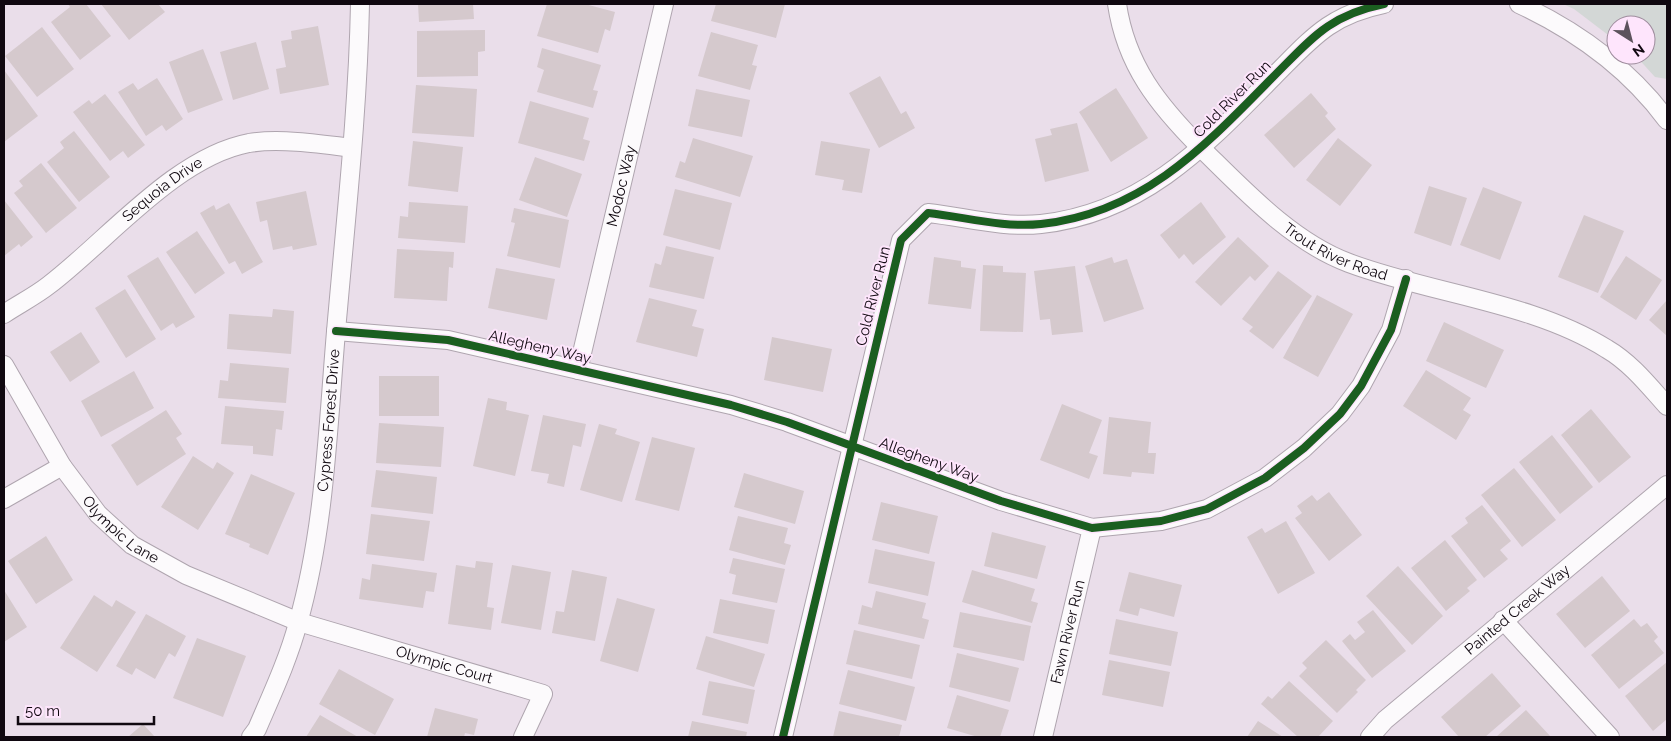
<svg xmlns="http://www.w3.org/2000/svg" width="1671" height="741" font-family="Raleway,sans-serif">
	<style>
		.green { fill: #d3d7d6 }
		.building { fill: #d5c9cd }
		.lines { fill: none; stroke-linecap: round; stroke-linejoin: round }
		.minor-casing { stroke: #afa5af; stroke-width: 20 }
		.minor { stroke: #fcfafc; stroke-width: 18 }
		.cycleway-casing { stroke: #fee5fc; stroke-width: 11 }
		.cycleway { stroke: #1b5e20; stroke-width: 8 }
		.labels { text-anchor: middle; stroke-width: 4; stroke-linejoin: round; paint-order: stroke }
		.street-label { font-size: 15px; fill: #100810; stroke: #fee5fc }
	</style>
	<rect width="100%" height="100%" fill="#eadeea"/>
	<path class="green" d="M1563 4H1667V79L1655 77 1635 55H1646V25H1616V41L1574 9Z"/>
	<path class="building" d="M68 4H86L111 36 80 60 51 22 70 7Z
		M101 4H158L165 12 129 40Z
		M418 4H473L474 19 419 22Z
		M547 4H585L615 12 610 31 605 29 598 53 537 36Z
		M716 4H785L776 38 711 21Z
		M318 26 329 85 280 94 276 69 286 67 281 41 292 39 291 31Z
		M42 27 74 69 37 97 5 56Z
		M485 30V51L478 52V76L417 77V31Z
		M711 32 758 45 752 65 757 66 750 90 698 76Z
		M256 42 269 89 233 100 220 52Z
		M542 48 601 65 593 90 598 91 593 108 537 92 544 70 537 67Z
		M203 49 223 100 188 113 169 62Z
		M4 70 38 116 4 142Z
		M880 76 901 114 906 111 915 128 879 148 849 93Z
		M157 78 183 119 166 131 162 125 146 136 118 92 133 83 138 90Z
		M416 85 477 89 474 137 412 133Z
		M1116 88 1148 138 1111 162 1079 112Z
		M696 89 750 100 742 137 688 126Z
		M1311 93 1328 113 1325 116 1336 129 1294 168 1264 135Z
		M105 94 145 145 128 158 123 151 110 161 73 112 89 100 92 104Z
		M530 101 589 118 583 139 590 141 584 161 518 143Z
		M1077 123 1089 171 1045 182 1035 139 1052 135 1050 129Z
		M74 131 110 177 79 202 47 162 64 148 60 142Z
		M693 138 753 156 740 197 675 177 680 161 685 163Z
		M1338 138 1372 165 1340 206 1306 180Z
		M413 141 463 147 458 192 408 186Z
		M821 141 870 149 862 193 842 190 844 180 815 175Z
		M535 157 582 174 567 217 519 200Z
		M41 163 77 208 46 233 14 193 23 186 19 181Z
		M1429 186 1467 198 1451 246 1414 233Z
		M1483 187 1522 202 1500 260 1460 245Z
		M675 189 732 203 720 250 663 235Z
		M306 191 317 245 293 250 292 246 273 250 267 220 260 222 256 202Z
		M4 200 33 237 21 247 19 244 4 256Z
		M409 202 468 206 465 243 398 238 400 216 408 217Z
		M1201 202 1226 237 1193 265 1184 254 1179 259 1160 235Z
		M229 203 263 262 242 274 235 261 229 264 200 213 214 205 216 210Z
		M514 208 569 220 560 268 507 256 515 223 511 222Z
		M1584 215 1624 231 1598 293 1558 277Z
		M197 231 225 273 195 294 166 252Z
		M1238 237 1269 266 1255 281 1250 276 1221 306 1195 282Z
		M666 246 714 257 704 299 649 287 655 263 661 265Z
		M397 249 454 252 453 268 449 267 447 301 394 298Z
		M1626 256 1662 280 1636 320 1600 297Z
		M158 257 195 317 176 328 173 323 161 331 127 276Z
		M934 257 961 261V267L976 269 971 309 928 304Z
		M1112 257 1114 263 1127 259 1144 309 1104 322 1085 266Z
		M983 265 1003 266V272L1026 273 1023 332 980 331Z
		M1075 266 1083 332 1052 335 1050 319 1040 320 1034 271Z
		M496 268 555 279 547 320 488 308Z
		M1278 271 1312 296 1273 349 1249 331 1253 327 1242 319Z
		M125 289 156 339 126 358 95 308Z
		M1317 295 1353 314 1318 377 1283 358Z
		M649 298 697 310 692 326 704 329 697 357 636 342Z
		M1667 300V336L1649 320Z
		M273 309 294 311 291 354 227 349 229 314 272 317Z
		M1444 322 1504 350 1486 388 1426 361Z
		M81 332 100 362 70 382 50 352Z
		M772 337 832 349 823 392 764 380Z
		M230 363 289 368 286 403 218 398 220 380 228 381Z
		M1426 370 1471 398 1463 410 1471 415 1456 440 1403 406Z
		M134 371 154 408 101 437 81 401Z
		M379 376H439V416H379Z
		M488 398 507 402 506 410 529 415 515 476 473 466Z
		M1062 404 1102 420 1089 453 1098 456 1089 479 1040 460Z
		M225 406 284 411 282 430 276 429 273 456 253 454V446L221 444Z
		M1591 409 1631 457 1599 483 1561 435Z
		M166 410 182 434 176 438 186 454 137 486 111 445Z
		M543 415 586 424 581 447 573 445 564 487 547 483 549 474 531 471Z
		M1109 417 1151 422 1148 453H1156L1154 474 1132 472 1131 477 1103 474Z
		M379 423 444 427 441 467 376 463Z
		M599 424 617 429 615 434 640 442 622 502 580 490Z
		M1552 435 1593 487 1560 514 1519 462Z
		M652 437 695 448 679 511 635 500Z
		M193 456 213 469 217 462 234 473 198 530 161 507Z
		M1514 468 1556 520 1522 547 1481 495Z
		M376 470 437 477 433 514 371 507Z
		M744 473 804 491 795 524 734 507Z
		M251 474 295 493 268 555 249 547 250 544 225 534Z
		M1329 492 1362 535 1329 561 1295 518 1302 513 1297 506 1312 495 1317 501Z
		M881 502 938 516 929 554 872 540Z
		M1482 505 1511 541 1500 550 1508 559 1484 578 1451 536 1468 523 1465 518Z
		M371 514 430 521 424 561 366 554Z
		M738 516 788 528 784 543 791 545 785 565 729 550Z
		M1286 521 1315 573 1278 594 1247 537 1262 528 1265 533Z
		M992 532 1046 546 1037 579 984 566Z
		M46 536 73 580 36 604 8 561Z
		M1445 540 1477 580 1467 588 1470 591 1446 611 1411 568Z
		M875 549 935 562 928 596 868 583Z
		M733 558 785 569 777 603 732 594 736 575 729 573Z
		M476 561 493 563 487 607 494 608 491 630 448 624 456 565 475 568Z
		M372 564 437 573 434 592 426 591 423 608 359 599 362 578 370 580Z
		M512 565 551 572 541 630 501 623Z
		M1398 566 1443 616 1412 645 1366 596Z
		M572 570 607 577 595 641 552 633 556 611 564 612Z
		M972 570 1035 589 1031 601 1038 603 1032 623 962 602Z
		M1129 572 1182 585 1174 617 1140 608 1138 616 1119 611Z
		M1602 576 1630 611 1585 648 1556 614Z
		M4 590 27 627 4 642Z
		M876 591 926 603 922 618 929 620 924 639 858 624 862 605 872 608Z
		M94 595 112 607 116 600 136 612 97 672 60 648Z
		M617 598 655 609 638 672 600 661Z
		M720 599 775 610 768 644 713 633Z
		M1373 610 1406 651 1372 678 1342 641 1350 634 1355 640 1365 632 1357 622Z
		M960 612 1031 626 1024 661 953 647Z
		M146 614 186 636 175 657 169 653 155 679 136 668 132 675 116 666Z
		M1116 619 1178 632 1171 666 1109 654Z
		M1634 619 1641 627 1647 623 1658 637 1654 641 1664 653 1619 689 1591 655Z
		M854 630 920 645 912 679 846 664Z
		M706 636 765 654 754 687 696 669Z
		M197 638 246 656 223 717 173 698Z
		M1326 640 1366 680 1356 690 1358 692 1337 713 1299 676 1307 668 1302 663Z
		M957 653 1019 668 1010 702 949 687Z
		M1109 660 1170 672 1163 707 1102 695Z
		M1667 662V719L1653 731 1625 696Z
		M339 669 394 699 375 735 319 704Z
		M848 670 915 687 906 721 839 704Z
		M1492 673 1521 706 1485 737H1459L1441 717Z
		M709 681 755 690 748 724 702 715Z
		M1289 681 1333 721 1318 737H1298L1261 704 1268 696 1272 699Z
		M957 695 1009 710 1000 737H978L947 728Z
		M435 708 478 719 474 735 465 733 464 737H427Z
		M1526 710 1551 737H1496Z
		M839 711 902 725 899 737H833Z
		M320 715 358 737H306Z
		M692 721 747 732 746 737H688Z
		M1258 721 1283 737H1247Z
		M143 724 155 737H128Z"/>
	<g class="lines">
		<defs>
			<g id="minor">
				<path id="s1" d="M1117 4C1126 65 1158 105 1201 148 1244 190 1292 242 1349 263 1432 294 1532 302 1607 349 1631 363 1649 386 1667 406"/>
				<path d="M1519 4C1577 31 1629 69 1667 120"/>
				<path id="s2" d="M4 314C19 304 35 296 49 285 107 241 175 157 249 143 280 138 321 144 352 148"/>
				<path d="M336 331 448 340 731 405 787 422 1001 501 1092 528 1161 521 1207 509 1265 478 1304 448 1340 414 1361 386 1391 330 1406 279"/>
				<path id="s3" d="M4 365 62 466 98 514 132 545 186 575 299 622 543 694 523 737"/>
				<path id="s4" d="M578 370 664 4"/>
				<path d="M4 499 62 466"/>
				<path d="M1503 620 1610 737"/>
				<path id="s5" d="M251 737 257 729C272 694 288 660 298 623 327 521 328 414 338 309 347 207 358 106 360 4"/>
				<path d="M783 737 901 240 928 213C965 217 1003 228 1041 224 1144 213 1207 144 1275 75 1312 38 1330 15 1384 4"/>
				<path id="s6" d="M1043 737 1092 528"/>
				<path id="s7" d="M1370 737 1385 720 1667 485"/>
			</g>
		</defs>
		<use href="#minor" class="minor-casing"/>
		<use href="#minor" class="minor"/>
		<defs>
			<path id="cycleway" d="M336 331 448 340 731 405 787 422 1001 501 1092 528 1161 521 1207 509 1265 478 1304 448 1340 414 1361 386 1391 330 1406 279
				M783 737 901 240 928 213C965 217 1003 228 1041 224 1144 213 1207 144 1275 75 1312 38 1330 15 1384 4"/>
		</defs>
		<use href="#cycleway" class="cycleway-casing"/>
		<use href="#cycleway" class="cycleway"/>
	</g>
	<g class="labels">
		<g class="street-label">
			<text transform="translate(1232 99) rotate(-45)" y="5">Cold River Run</text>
			<text dy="5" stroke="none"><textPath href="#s4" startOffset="189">Modoc Way</textPath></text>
			<text dy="5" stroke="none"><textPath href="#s2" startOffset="202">Sequoia Drive</textPath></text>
			<text dy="5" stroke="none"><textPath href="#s1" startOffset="342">Trout River Road</textPath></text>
			<text transform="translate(873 296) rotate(-76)" y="5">Cold River Run</text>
			<text transform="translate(540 347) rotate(13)" y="5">Allegheny Way</text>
			<text dy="5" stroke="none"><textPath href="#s5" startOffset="329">Cypress Forest Drive</textPath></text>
			<text transform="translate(929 460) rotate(20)" y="5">Allegheny Way</text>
			<text dy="5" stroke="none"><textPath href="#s3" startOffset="204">Olympic Lane</textPath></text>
			<text dy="5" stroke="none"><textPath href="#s7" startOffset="195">Painted Creek Way</textPath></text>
			<text dy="5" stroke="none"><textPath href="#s6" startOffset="108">Fawn River Run</textPath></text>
			<text dy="5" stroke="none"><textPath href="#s3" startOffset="558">Olympic Court</textPath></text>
		</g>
	</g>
	<rect width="1671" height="741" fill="none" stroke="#100810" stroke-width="10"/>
	<g transform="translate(1631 40) rotate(144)"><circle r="24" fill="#fee5fc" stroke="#9f8d9e"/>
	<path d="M0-4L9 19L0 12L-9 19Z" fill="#5c535c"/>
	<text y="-8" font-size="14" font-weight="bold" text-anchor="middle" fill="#100810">N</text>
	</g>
	<path d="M18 716v8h136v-8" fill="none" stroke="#100810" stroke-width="2.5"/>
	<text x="25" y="716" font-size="15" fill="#100810" stroke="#fee5fc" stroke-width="4" paint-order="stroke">50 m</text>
</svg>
